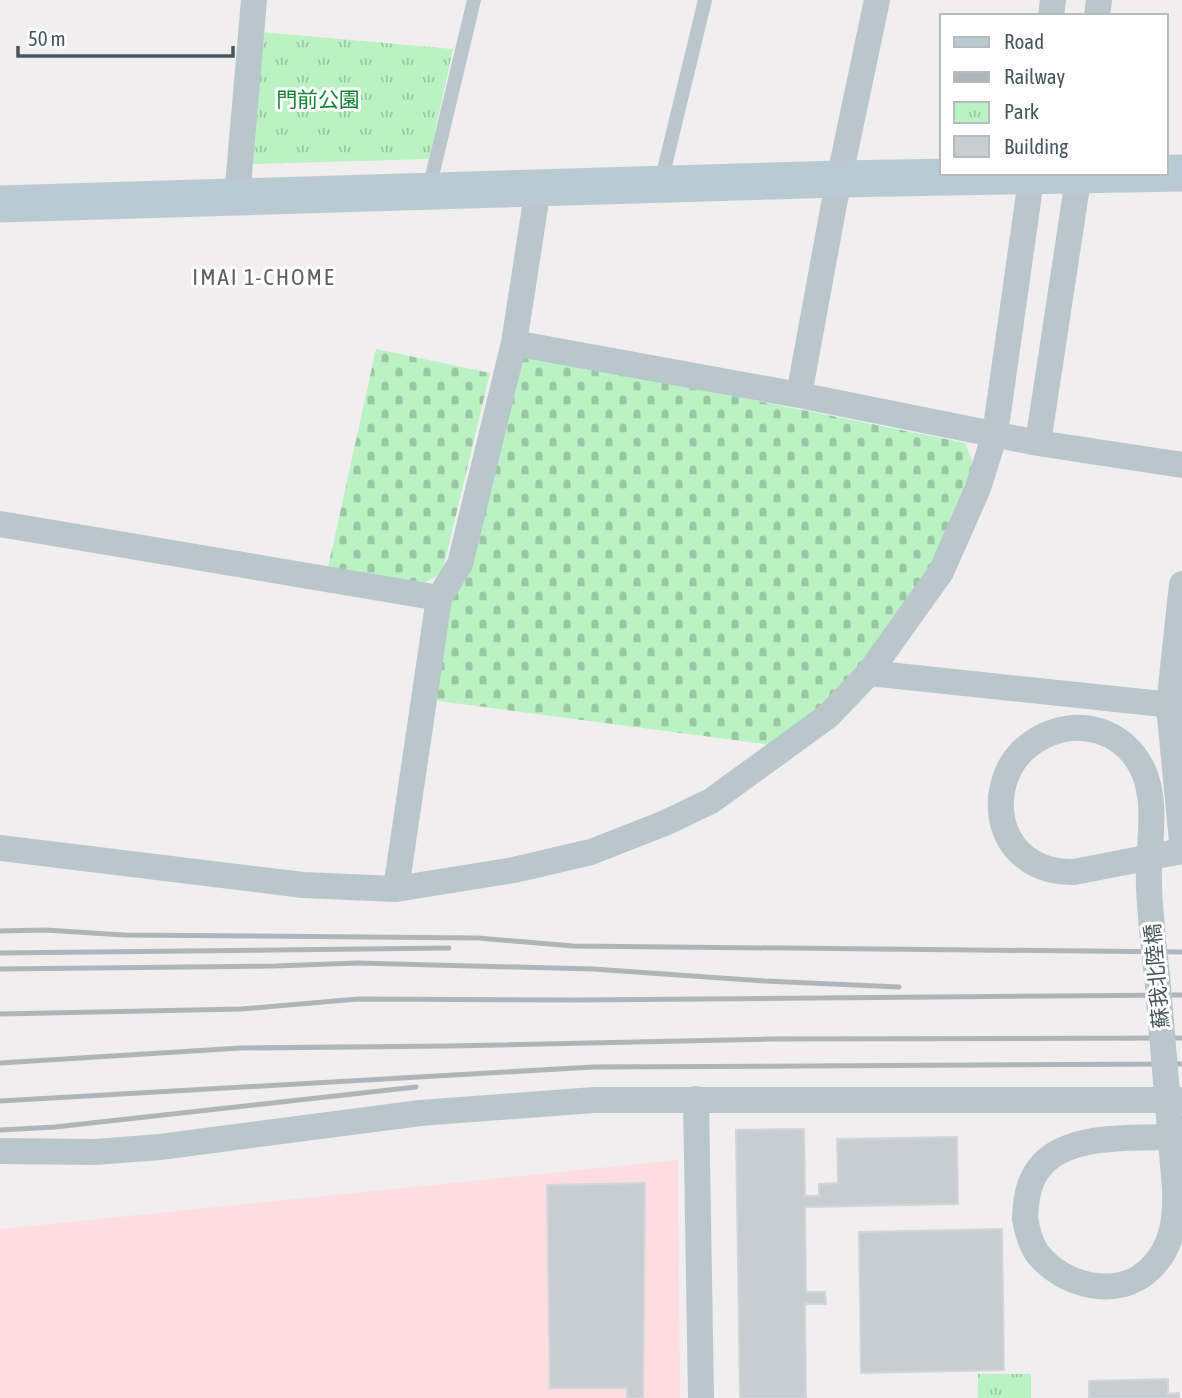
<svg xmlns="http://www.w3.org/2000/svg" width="1182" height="1398" font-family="'Asap Condensed','Noto Sans JP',sans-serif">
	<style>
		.medical { fill: #fddde0 }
		.cemetery { fill: url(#cemetery-stones) }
		.park { fill: url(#park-tufts) }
		.building { fill: #c8cdd2; stroke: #d2d6db; stroke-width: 2 }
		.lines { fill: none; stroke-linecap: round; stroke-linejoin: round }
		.lane { stroke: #b9c7cd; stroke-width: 14 }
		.street { stroke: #b9c7cd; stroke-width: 26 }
		.secondary { stroke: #b9cad2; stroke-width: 37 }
		.rail { stroke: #b0b5b9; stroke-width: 5 }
		.street-bridge { stroke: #b9c7cd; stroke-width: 26 }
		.labels { text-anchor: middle; stroke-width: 6; stroke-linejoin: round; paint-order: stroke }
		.park-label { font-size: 21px; fill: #118434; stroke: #fff }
		.street-label { font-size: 21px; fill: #45575d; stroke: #fff }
		.neighbourhood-label { font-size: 23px; letter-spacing: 2px; fill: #5b6164; stroke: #fff }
	</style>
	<defs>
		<pattern id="cemetery-stones" width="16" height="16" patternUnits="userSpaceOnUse" patternTransform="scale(1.75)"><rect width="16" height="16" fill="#baf2c4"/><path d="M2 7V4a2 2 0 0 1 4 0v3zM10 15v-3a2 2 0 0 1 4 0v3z" fill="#99c7a2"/></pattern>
		<pattern id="park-tufts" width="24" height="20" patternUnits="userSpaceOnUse" patternTransform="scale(1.75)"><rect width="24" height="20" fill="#baf2c4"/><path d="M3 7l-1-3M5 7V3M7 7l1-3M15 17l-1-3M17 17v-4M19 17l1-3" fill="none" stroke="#99c7a2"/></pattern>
	</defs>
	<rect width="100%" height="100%" fill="#f1eeef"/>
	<path class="medical" d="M678 1160 680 1398H0V1229Z"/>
	<path class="cemetery" d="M376 349 490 373 442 573 422 584 328 568Z
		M516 352 965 443 974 465 943 549 845 689 771 745 431 700 444 624Z"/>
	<path class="park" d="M261 32 453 49 429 159 250 164Z
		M978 1374H1031V1398H978Z"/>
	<path class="building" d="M804 1129 805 1196H819V1184L838 1183 837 1139 957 1137 958 1204 805 1207 806 1292H825L826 1304H805L806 1398H740L736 1130Z
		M645 1183 643 1398H627V1388H550L547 1185Z
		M1002 1229 1004 1370 861 1373 859 1232Z
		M1168 1379V1394L1179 1393V1398H1089V1381Z"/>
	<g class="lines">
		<path class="lane" d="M661 182 705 0
			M429 189 474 0"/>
		<path class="street" d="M1051 16 1053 0
			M1097 16 1099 0
			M237 198 254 0
			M514 343 799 395 1038 443 1182 465
			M799 395 834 204 877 0
			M1038 443 1079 173
			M0 524 439 598
			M1182 584 1169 706 1182 842
			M869 673 1182 706
			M1001 798C998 843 1029 873 1074 872L1182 851
			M0 848 303 885 396 889 514 870 591 852 665 823 711 801 828 716 869 673 941 572 978 488 995 434 1032 173
			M396 889 439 598 460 564 514 343 538 188
			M696 1099 701 1398
			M0 1151 95 1152 160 1147 420 1113 594 1100H1182
			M1025 1218C1026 1199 1028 1181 1041 1166 1069 1132 1142 1138 1182 1137"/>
		<path class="secondary" d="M0 204 839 179 1182 173"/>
		<path class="rail" d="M0 931 45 930 124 935 478 938 573 946 1182 952
			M0 953 449 948
			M0 969 275 966 358 963 593 969 765 981 899 987
			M0 1014 241 1009 358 999 577 1000 1182 995
			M0 1063 241 1048 449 1046 770 1039 1182 1038
			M0 1101 593 1067 1182 1064
			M0 1130 55 1127 416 1087"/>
		<path class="street-bridge" d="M1001 798C1004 771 1016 751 1040 738 1077 717 1124 729 1143 770 1159 805 1147 849 1149 886 1150 919 1155 953 1158 987 1164 1054 1169 1121 1175 1189 1176 1218 1173 1247 1151 1268 1119 1301 1062 1286 1037 1253 1030 1243 1027 1230 1025 1218"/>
	</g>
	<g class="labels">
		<g class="park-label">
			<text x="318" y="107">門前公園</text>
		</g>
		<g class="street-label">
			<text transform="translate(1157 976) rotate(-95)" y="7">蘇我北陸橋</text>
		</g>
		<g class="neighbourhood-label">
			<text x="264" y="285">IMAI 1-CHOME</text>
		</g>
	</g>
	<rect x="940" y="14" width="228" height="161" fill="#ffffff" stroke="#b5bcbe" stroke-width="2"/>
	<rect x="954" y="37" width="35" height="10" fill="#b9cad2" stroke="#b5bcbe" stroke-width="2"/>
	<text x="1004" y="49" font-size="21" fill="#45575d">Road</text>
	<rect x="954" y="72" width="35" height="10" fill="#b0b5b9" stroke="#b5bcbe" stroke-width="2"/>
	<text x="1004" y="84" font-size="21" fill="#45575d">Railway</text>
	<rect x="954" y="102" width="35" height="21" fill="url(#park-tufts)" stroke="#b5bcbe" stroke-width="2"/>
	<text x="1004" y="119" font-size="21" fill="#45575d">Park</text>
	<rect x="954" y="136" width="35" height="21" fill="#c8cdd2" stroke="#b5bcbe" stroke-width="2"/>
	<text x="1004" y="154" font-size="21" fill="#45575d">Building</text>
	<path d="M18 46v10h215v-10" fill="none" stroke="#45575d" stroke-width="3.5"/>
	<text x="28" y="46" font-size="21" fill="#45575d" stroke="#ffffff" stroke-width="5" paint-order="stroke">50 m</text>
</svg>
